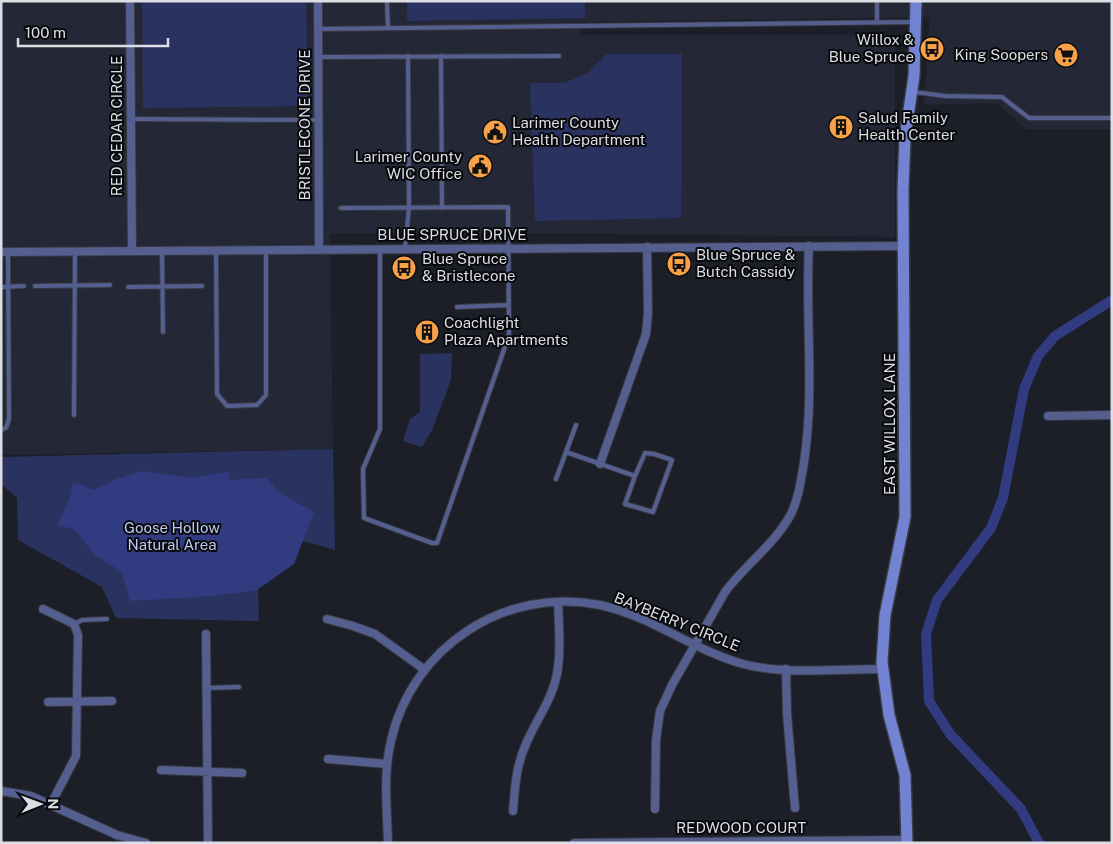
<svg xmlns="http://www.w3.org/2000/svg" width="1113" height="844" font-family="'Public Sans',sans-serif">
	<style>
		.built { fill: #242735 }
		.green { fill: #2a335f }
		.water { fill: #313b80 }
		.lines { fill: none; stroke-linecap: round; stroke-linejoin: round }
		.canal { stroke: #313b80; stroke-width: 10 }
		.service-casing { stroke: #383a42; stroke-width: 6 }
		.minor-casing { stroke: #383a42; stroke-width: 10 }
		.secondary-casing { stroke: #383a42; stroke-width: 14 }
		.service { stroke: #545f90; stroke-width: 4 }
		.minor { stroke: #545f90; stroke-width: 8 }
		.secondary { stroke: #7283d1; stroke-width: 11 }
		.labels { text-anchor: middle; stroke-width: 4; stroke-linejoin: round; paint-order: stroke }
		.poi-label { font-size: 15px; fill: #dcdee4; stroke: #08090d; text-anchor: start }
		.street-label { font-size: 15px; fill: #dcdee4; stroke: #08090d }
		.park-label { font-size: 15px; fill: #bec9f2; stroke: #08090d }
	</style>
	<rect width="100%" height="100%" fill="#1d1f28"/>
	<path class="built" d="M1 1H1112V129H1026L997 103 924 105 930 17 580 22V35H895V237L524 233 330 234 333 449 1 455Z"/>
	<path class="green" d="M142 1H306L308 106 143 108Z
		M407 1H585V18L407 21Z
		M607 54H682L681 218 535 221 530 83H564L586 74Z
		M452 353 451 380 432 430 422 447 403 441 410 419 420 412V354Z
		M333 449 335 550 256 528 259 621 116 618 102 587 18 540 17 498 1 484V457Z"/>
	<path class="water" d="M143 471 191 478 229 472 230 480 266 478 281 494 314 512 294 564 257 590 213 596 130 601 122 572 95 555 74 529 57 525 70 498 73 482 94 490 116 479Z"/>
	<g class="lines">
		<path class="canal" d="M1039 843 1021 809 950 734 929 701 926 634 937 600 991 528 1003 498 1024 389 1038 356 1055 336 1112 300"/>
		<defs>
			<path id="service" d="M387 1 388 28
				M877 23V1
				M318 29 914 22
				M441 56 442 208
				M319 57 559 56
				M914 92 946 96 1002 97 1029 118H1112
				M131 119 319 120
				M341 208 508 207 509 335 437 543H432L364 518 363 469 380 429V249
				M405 249 409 208 408 56
				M216 250 217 394 227 406 257 405 266 395V251
				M162 252 163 332
				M35 286 110 285
				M1 287 24 286
				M128 287 202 286
				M457 307 508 305
				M74 415 75 252
				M1 430 6 428 9 419 8 252
				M566 452 635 476 645 453 654 454 672 460 653 512 625 504 635 476
				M556 479 576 425
				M74 624 82 620 107 619
				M206 688 239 687"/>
			<path id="minor" d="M130 1 132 251
				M318 1 319 250
				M1 252 903 246
				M1048 416 1112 415
				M600 464 646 334 648 313 647 247
				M43 609 74 624 78 635 76 756 51 804
				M327 619 353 626 375 634 425 670
				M206 634 208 843
				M786 669 787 714 795 808
				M48 702 112 701
				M328 759 387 764
				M161 770 242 773
				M1 791 31 796 117 835 146 843
				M655 809 656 740 660 711 672 685 725 592C745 565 775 544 791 514 799 497 801 480 804 462 815 391 805 318 809 246
				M513 811C515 788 516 765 526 744 536 720 552 700 557 674 561 651 559 626 558 602
				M388 843C387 810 383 773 391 741 412 647 505 586 600 605 651 616 693 650 743 664 784 675 840 669 883 669
				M574 843 907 840"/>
			<path id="secondary" d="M907 843 905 775 889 715 882 662 885 615 905 517 903 190 905 137 914 76 916 1"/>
		</defs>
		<use href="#service" class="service-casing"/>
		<use href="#minor" class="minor-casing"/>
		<use href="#secondary" class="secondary-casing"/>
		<use href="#service" class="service"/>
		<use href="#minor" class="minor"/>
		<use href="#secondary" class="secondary"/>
	</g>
	<defs>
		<symbol id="bus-disc" viewBox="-11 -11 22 22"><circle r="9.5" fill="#f7a149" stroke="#08090d"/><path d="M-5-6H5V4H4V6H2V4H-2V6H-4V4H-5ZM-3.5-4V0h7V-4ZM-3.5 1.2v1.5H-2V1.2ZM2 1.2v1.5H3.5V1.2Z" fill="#111"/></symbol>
		<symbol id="supermarket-disc" viewBox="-11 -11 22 22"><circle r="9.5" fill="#f7a149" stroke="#08090d"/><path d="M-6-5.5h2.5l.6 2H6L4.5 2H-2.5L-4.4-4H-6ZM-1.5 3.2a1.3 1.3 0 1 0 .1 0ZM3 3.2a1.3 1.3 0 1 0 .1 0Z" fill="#111"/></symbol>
		<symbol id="building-disc" viewBox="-11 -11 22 22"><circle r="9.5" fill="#f7a149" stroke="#08090d"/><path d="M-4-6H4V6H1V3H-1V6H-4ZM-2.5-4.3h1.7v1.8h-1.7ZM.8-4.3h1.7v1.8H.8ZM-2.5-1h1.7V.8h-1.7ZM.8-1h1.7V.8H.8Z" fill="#111"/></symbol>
		<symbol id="civic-disc" viewBox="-11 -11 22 22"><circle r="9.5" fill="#f7a149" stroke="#08090d"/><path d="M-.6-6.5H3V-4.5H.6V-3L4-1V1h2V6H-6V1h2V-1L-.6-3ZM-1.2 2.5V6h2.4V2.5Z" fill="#111"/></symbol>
	</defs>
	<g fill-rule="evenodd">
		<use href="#bus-disc" x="918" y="35" width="28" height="28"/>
		<use href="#supermarket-disc" x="1052" y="41" width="28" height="28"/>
		<use href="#building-disc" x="827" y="113" width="28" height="28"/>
		<use href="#civic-disc" x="481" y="118" width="28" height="28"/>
		<use href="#civic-disc" x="466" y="152" width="28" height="28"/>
		<use href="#bus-disc" x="665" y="250" width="28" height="28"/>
		<use href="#bus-disc" x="390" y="254" width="28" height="28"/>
		<use href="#building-disc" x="413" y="318" width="28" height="28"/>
	</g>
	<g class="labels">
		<g class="poi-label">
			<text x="914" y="45" text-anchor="end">Willox &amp;<tspan x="914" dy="17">Blue Spruce</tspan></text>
			<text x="1048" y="60" text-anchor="end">King Soopers</text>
			<text x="858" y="123">Salud Family<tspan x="858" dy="17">Health Center</tspan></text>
			<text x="512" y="128">Larimer County<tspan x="512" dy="17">Health Department</tspan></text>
			<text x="462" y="162" text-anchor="end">Larimer County<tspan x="462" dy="17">WIC Office</tspan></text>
			<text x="696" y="260">Blue Spruce &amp;<tspan x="696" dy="17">Butch Cassidy</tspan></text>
			<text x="422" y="264">Blue Spruce<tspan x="422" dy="17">&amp; Bristlecone</tspan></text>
			<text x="444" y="328">Coachlight<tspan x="444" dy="17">Plaza Apartments</tspan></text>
		</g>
		<g class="street-label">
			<text transform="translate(305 125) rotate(-90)" y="5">BRISTLECONE DRIVE</text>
			<text transform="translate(117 126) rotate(-90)" y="5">RED CEDAR CIRCLE</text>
			<text x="452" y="240">BLUE SPRUCE DRIVE</text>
			<text transform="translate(890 424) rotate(-90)" y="5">EAST WILLOX LANE</text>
			<text transform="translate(677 622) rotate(22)" y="5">BAYBERRY CIRCLE</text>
			<text x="741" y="833">REDWOOD COURT</text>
		</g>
		<g class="park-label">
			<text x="172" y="533">Goose Hollow<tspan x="172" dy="17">Natural Area</tspan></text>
		</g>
	</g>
	<rect width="1113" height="844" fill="none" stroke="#dcdee4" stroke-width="5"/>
	<g transform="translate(40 804) rotate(89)" stroke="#08090d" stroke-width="4" paint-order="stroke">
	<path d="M0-4L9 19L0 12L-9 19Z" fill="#dcdee4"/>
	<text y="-8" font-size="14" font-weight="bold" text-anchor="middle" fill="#dcdee4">N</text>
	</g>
	<path d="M18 38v8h150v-8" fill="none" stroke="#dcdee4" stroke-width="2.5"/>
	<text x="25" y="38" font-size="15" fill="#dcdee4" stroke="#08090d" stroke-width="4" paint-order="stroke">100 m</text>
</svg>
